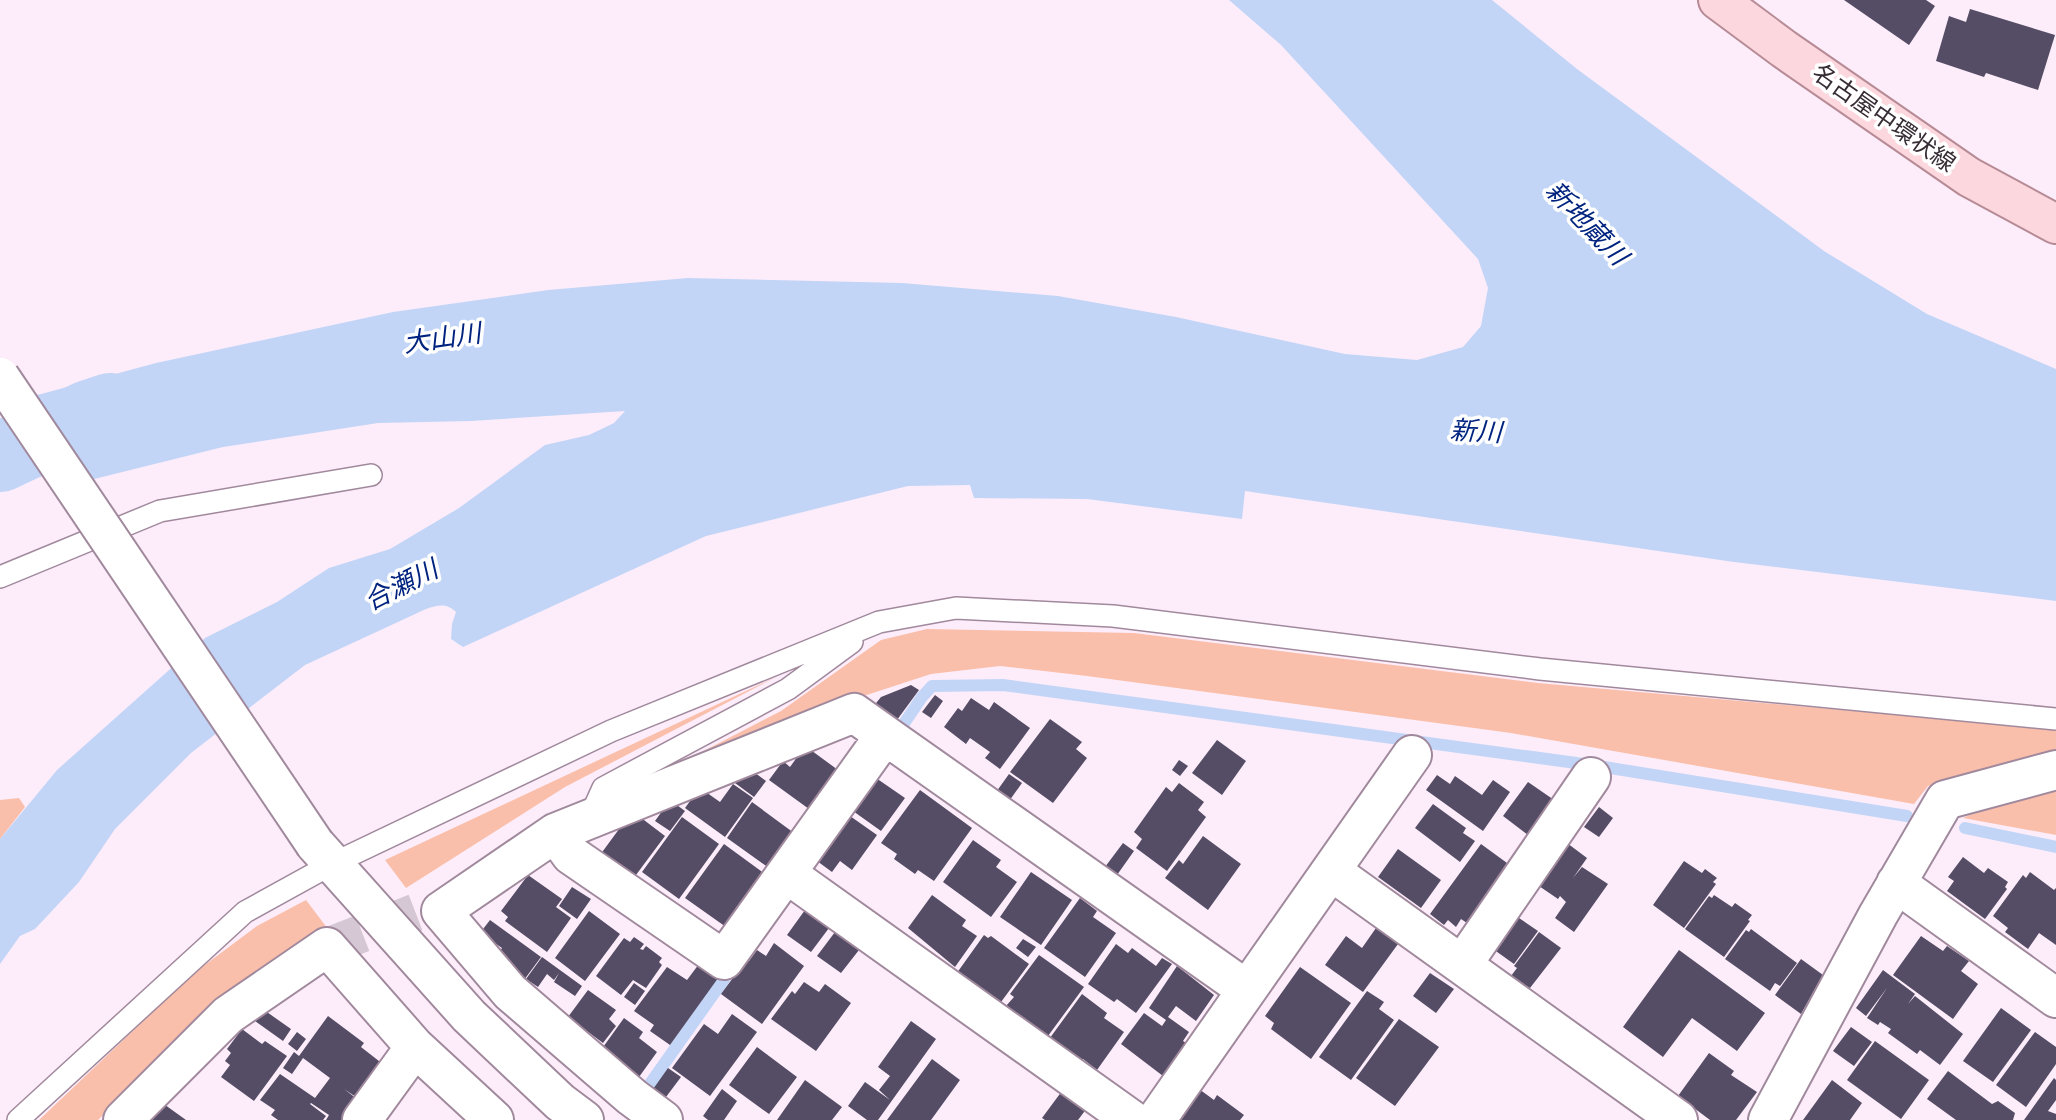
<svg xmlns="http://www.w3.org/2000/svg" width="2056" height="1120" font-family="'Sofia Sans Condensed','Noto Sans JP',sans-serif">
	<style>
		.green { fill: #fabfaa }
		.water { fill: #c2d5f7 }
		.lines { fill: none; stroke-linecap: round; stroke-linejoin: round }
		.stream { stroke: #c2d5f7; stroke-width: 12 }
		.river { stroke: #c2d5f7; stroke-width: 70 }
		.building { fill: #544d65 }
		.minor-tunnel { stroke: #d5c7d3; stroke-width: 38; stroke-dasharray: 38 19; stroke-linecap: butt }
		.service-casing { stroke: #a1899d; stroke-width: 24 }
		.minor-casing { stroke: #a1899d; stroke-width: 42 }
		.tertiary-casing { stroke: #a1899d; stroke-width: 42 }
		.primary-casing { stroke: #b68b95; stroke-width: 42 }
		.service { stroke: #fff; stroke-width: 21 }
		.minor { stroke: #fff; stroke-width: 38 }
		.tertiary { stroke: #fff; stroke-width: 38 }
		.primary { stroke: #fcd7de; stroke-width: 38 }
		.tertiary-bridge-casing { stroke: #a1899d; stroke-width: 42; stroke-linecap: butt }
		.tertiary-bridge { stroke: #fff; stroke-width: 38 }
		.labels { text-anchor: middle; stroke-width: 7; stroke-linejoin: round; paint-order: stroke }
		.street-label { font-size: 24px; fill: #372d35; stroke: #fff }
		.water-label { font-size: 26px; font-style: italic; fill: #00237f; stroke: #fff }
	</style>
	<rect width="100%" height="100%" fill="#fdedfa"/>
	<path class="green" d="M927 629 1134 633 1538 683 2056 729V753L1928 786 1914 804 1511 733 1087 676 1000 666 931 674 784 722 611 799 781 711 881 640Z
		M778 676 565 787 406 888 385 860Z
		M2056 790V835L1963 818 1986 807Z
		M19 798 25 807 0 839V800Z
		M306 900 334 937 226 999 98 1120H39L194 973 257 926Z"/>
	<path class="water" d="M1229 0H1492L1577 69 1824 251 1927 314 2056 369V601L1734 562 1245 491 1242 519 1087 499 974 498 970 485 908 486 706 536 463 647 451 639 452 624 456 612C446 603 439 605 426 609L305 665 191 753 115 829 79 882 35 929 20 936 0 964V839L57 770 205 638 277 602 329 568 390 549 459 508 545 445 589 435 614 423 625 411 471 421 378 423 223 447 54 489 4 404 156 363 393 312 548 290 688 278 902 283 1058 296 1176 317 1345 354 1417 360 1463 347 1481 326 1488 288 1478 259 1281 45Z"/>
	<g class="lines">
		<path class="stream" d="M901 728 922 697 932 686 1003 685 1598 766 1907 816
			M1965 828 2056 847
			M647 1088 727 975"/>
		<path class="river" d="M0 457 89 415 110 408"/>
	</g>
	<path class="building" d="M1844 0H1926L1935 6 1909 45Z
		M1970 9 2055 35 2038 90 1986 73 1984 77 1936 61 1949 16 1966 22Z
		M911 685 919 690 894 724 872 708 881 697Z
		M935 695 943 701 931 718 922 712Z
		M971 698 989 710 994 702 1030 728 1000 769 985 758 990 752 970 738 966 744 944 727 958 708 962 711Z
		M1050 719 1082 742 1076 749 1087 758 1053 803 1010 772Z
		M1217 740 1246 761 1222 795 1192 773Z
		M808 748 838 770 809 809 769 780 783 761 790 767 800 753 803 755Z
		M1179 760 1188 766 1180 776 1172 770Z
		M747 767 766 781 754 797 735 783Z
		M1009 774 1022 783 1007 804 994 795Z
		M1437 775 1450 784 1455 776 1482 795 1493 780 1510 792 1483 831 1426 790Z
		M876 778 905 798 881 831 853 811Z
		M1528 782 1557 802 1528 835 1503 816Z
		M1179 783 1204 802 1198 810 1206 817 1167 871 1136 848 1142 839 1134 832 1166 787 1172 792Z
		M733 784 753 798 725 837 685 808 698 790H703L720 802Z
		M920 790 972 828 934 881 918 870 915 874 894 859 897 854 881 843Z
		M670 800 685 811 670 831 655 821Z
		M752 802 794 833 769 868 727 838Z
		M1433 804 1466 828 1463 833 1475 841 1460 862 1415 828Z
		M1599 807 1613 818 1599 837 1584 827Z
		M850 816 877 835 852 870 840 861 832 872 817 861Z
		M640 817 665 836 633 879 600 855 625 821 632 820 636 823Z
		M682 817 719 844 679 899 642 872Z
		M1203 836 1241 864 1208 910 1165 878 1179 860 1183 864Z
		M973 840 1001 860 996 867 1017 882 991 917 943 882Z
		M1123 843 1134 851 1117 875 1105 867Z
		M1567 843 1587 858 1573 878 1582 867 1608 884 1574 932 1555 918 1566 902 1560 896 1558 899 1539 886Z
		M724 844 765 874 726 927 685 898Z
		M1481 844 1507 863 1467 923 1461 919 1456 927 1448 920 1444 925 1430 914Z
		M1398 849 1441 880 1421 908 1378 877Z
		M1963 857 1984 873 1988 868 2008 882 2005 887 2007 889 1985 919 1947 891 1954 881 1948 877Z
		M1684 861 1702 873 1705 869 1717 878 1713 882 1716 884 1684 928 1653 905Z
		M1031 872 1072 900 1041 945 1000 917Z
		M2030 872 2054 890 2056 888V945L2039 933 2028 949 2005 932 2008 928 1993 916 2023 875 2026 878Z
		M528 875 562 899 556 907 571 918 547 952 505 921 508 917 501 911Z
		M572 887 591 899 577 919 559 906Z
		M932 895 966 920 962 926 977 936 955 967 908 928Z
		M1714 895 1732 907 1735 903 1752 915 1748 920 1750 921 1724 957 1685 929 1709 896 1712 898Z
		M1080 898 1097 911 1093 917 1116 933 1085 977 1044 948Z
		M805 910 829 928 811 952 787 935Z
		M589 911 620 934 585 981 555 958Z
		M1516 916 1538 931 1514 964 1493 949Z
		M490 920 541 957 524 980 498 954 502 948 480 933Z
		M1376 928 1398 944 1363 992 1325 965 1346 936 1362 948Z
		M1751 929 1797 963 1780 986 1775 983 1770 991 1725 959 1746 930 1749 932Z
		M835 932 859 950 841 973 817 956Z
		M1539 932 1561 948 1530 988 1511 976 1517 968 1514 966Z
		M984 935 988 938 991 936 1029 964 1001 1002 995 997 991 1003 954 977Z
		M1921 936 1943 951 1947 946 1969 961 1961 971 1978 984 1953 1019 1893 975Z
		M634 937 644 944 640 949 643 950 646 946 662 958 659 962 662 965 646 988 633 980 621 995 596 976 624 938 630 942Z
		M1023 939 1036 947 1028 957 1016 948Z
		M774 943 804 966 762 1024 721 994 747 959 749 961 757 950 766 956Z
		M1116 944 1128 953 1132 948 1156 966 1162 958 1172 964 1136 1013 1117 999 1114 1002 1088 984Z
		M1679 950 1765 1013 1737 1051 1692 1018 1663 1057 1623 1027Z
		M1039 955 1084 987 1048 1036 1006 1006 1014 997 1010 994Z
		M542 957 582 986 575 996 554 982 559 973 554 980 547 974 538 987 526 979Z
		M1801 959 1823 975 1801 1014 1775 995Z
		M702 960 721 974 670 1045 650 1031 654 1025 634 1011 667 967 687 980Z
		M1177 966 1214 995 1196 1021 1176 1006 1168 1017 1189 1032 1183 1041 1186 1043 1163 1076 1121 1044 1144 1013 1162 1026 1166 1020 1149 1008Z
		M1300 967 1351 1003 1311 1059 1271 1029 1274 1023 1265 1016Z
		M1883 970 1915 994 1908 1004 1915 996 1963 1034 1940 1065 1920 1050 1917 1054 1888 1033 1891 1029 1880 1022 1878 1025 1867 1018 1887 988 1866 1016 1856 1008Z
		M1430 973 1454 989 1436 1013 1413 996Z
		M804 982 819 992 825 984 851 1003 816 1051 771 1019 792 991 795 994Z
		M634 983 645 991 635 1005 624 997Z
		M588 990 616 1010 609 1019 616 1026 603 1043 568 1017Z
		M1367 991 1384 1002 1379 1009 1394 1020 1351 1080 1319 1057Z
		M1082 994 1107 1013 1104 1018 1124 1032 1097 1070 1083 1059 1078 1064 1047 1042Z
		M2001 1008 2031 1030 1993 1082 1963 1061Z
		M264 1010 291 1029 283 1041 255 1021Z
		M732 1014 757 1032 710 1096 672 1068 704 1024 718 1034Z
		M328 1016 364 1043 361 1047 384 1065 359 1099 344 1089 361 1102 348 1120H326L329 1115 311 1103 310 1104 326 1116 323 1120H278L271 1115 275 1110 260 1100 280 1074 315 1098 330 1078 303 1058 292 1074 283 1068 294 1052 299 1056Z
		M624 1018 643 1032 639 1038 657 1052 639 1077 601 1050Z
		M1399 1019 1439 1047 1395 1106 1356 1078Z
		M911 1021 936 1039 878 1120H867L848 1106 865 1082 890 1100 879 1090 890 1076 878 1067Z
		M1851 1027 1872 1042 1854 1066 1833 1051Z
		M242 1029 262 1044 265 1041 287 1056 254 1101 221 1077 230 1065 225 1061 231 1053 227 1049Z
		M297 1032 306 1039 297 1051 288 1044Z
		M2035 1032 2056 1047V1064L2026 1107 1996 1085Z
		M1875 1041 1929 1080 1901 1119 1847 1080Z
		M757 1047 797 1077 769 1114 729 1085Z
		M1709 1053 1734 1071 1731 1075 1757 1092 1736 1120H1710L1678 1096Z
		M932 1059 960 1080 931 1120H887Z
		M668 1068 681 1077 663 1101 651 1092Z
		M1948 1071 1992 1104 1998 1101 2015 1113 2013 1120H1956L1927 1099Z
		M2054 1078 2056 1080V1100L2048 1111 2056 1114V1120H2024Z
		M805 1080 842 1107 832 1120H777Z
		M1832 1080 1862 1103 1850 1120H1803Z
		M722 1089 737 1101 724 1120H708L703 1116Z
		M1199 1089 1214 1100 1217 1095 1244 1115 1240 1120H1175Z
		M1062 1091 1087 1108 1078 1120H1045L1042 1118Z
		M161 1102 186 1120H148Z"/>
	<g class="lines">
		<path class="minor-tunnel" d="M327 947 417 912 441 911"/>
		<defs>
			<path id="service" d="M0 577 160 511 371 475
				M589 819 603 788 788 689 852 642
				M18 1120 245 912 332 864 611 731 879 622 956 608 1113 616 1540 669 2056 719"/>
			<path id="minor" d="M555 833 571 855 724 960 885 735 1247 990 1412 755
				M1331 871 1678 1120
				M787 874 1132 1120
				M1896 883 2056 998
				M1462 965 1591 777
				M123 1120 228 1015 327 947 415 1047 494 1120
				M362 1120 415 1047
				M663 1120 632 1097 510 992 441 911 555 833 854 713 885 735
				M1156 1120 1247 990
				M1768 1120 1878 915 1945 800 2056 770"/>
			<path id="tertiary" d="M315 844 469 1016 560 1102 584 1120"/>
			<path id="primary" d="M1718 0 1784 49 1969 177 2056 224"/>
		</defs>
		<use href="#service" class="service-casing"/>
		<use href="#minor" class="minor-casing"/>
		<use href="#tertiary" class="tertiary-casing"/>
		<use href="#primary" class="primary-casing"/>
		<use href="#service" class="service"/>
		<use href="#minor" class="minor"/>
		<use href="#tertiary" class="tertiary"/>
		<use href="#primary" class="primary"/>
		<defs>
			<path id="tertiary-bridge" d="M0 377 315 844"/>
		</defs>
		<use href="#tertiary-bridge" class="tertiary-bridge-casing"/>
		<use href="#tertiary-bridge" class="tertiary-bridge"/>
	</g>
	<g class="labels">
		<g class="street-label">
			<text transform="translate(1884 118) rotate(35)" y="8">名古屋中環状線</text>
		</g>
		<g class="water-label">
			<text transform="translate(1587 223) rotate(46)" y="9">新地蔵川</text>
			<text transform="translate(442 338) rotate(-8)" y="9">大山川</text>
			<text transform="translate(1476 431) rotate(3)" y="9">新川</text>
			<text transform="translate(401 585) rotate(-27)" y="9">合瀬川</text>
		</g>
	</g>
</svg>
